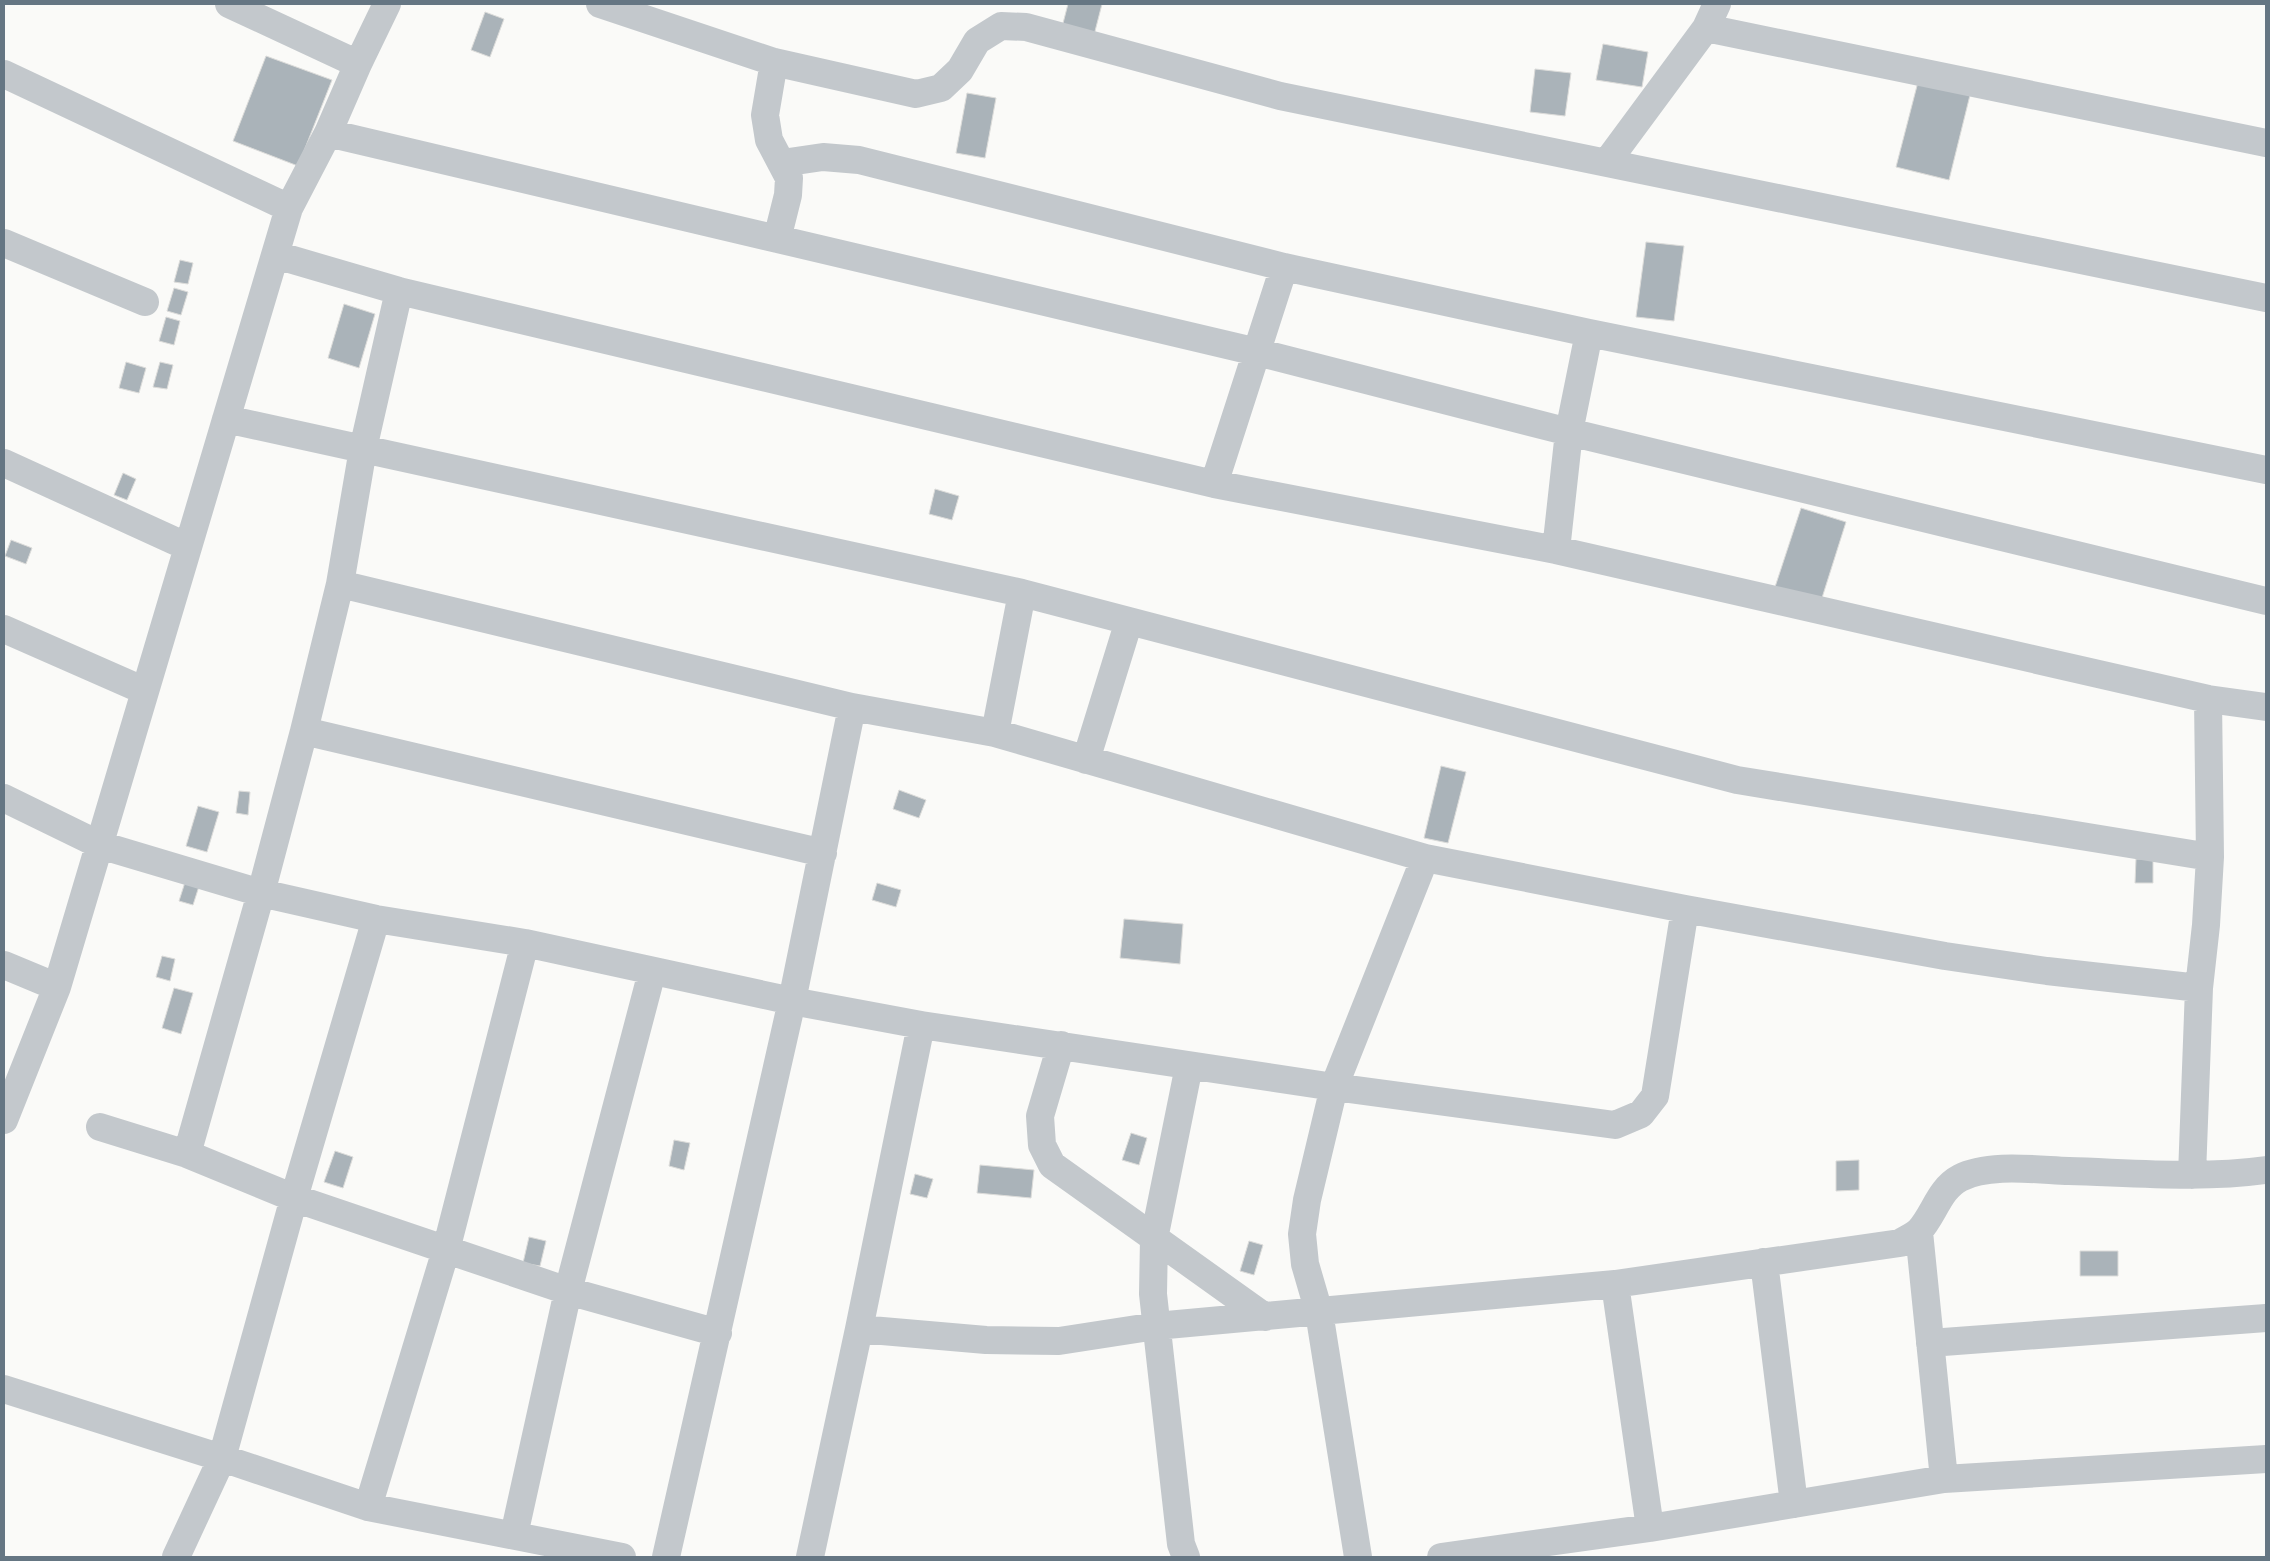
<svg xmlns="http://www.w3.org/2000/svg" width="2270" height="1561" font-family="'Exo 2',sans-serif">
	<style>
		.building { fill: #aab3b9; stroke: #dcdcda }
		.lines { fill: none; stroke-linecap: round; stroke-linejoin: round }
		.minor { stroke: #c3c8cc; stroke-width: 28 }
	</style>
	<rect width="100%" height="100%" fill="#fafaf8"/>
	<path class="building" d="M1068 4H1102L1093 39 1061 31Z
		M485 12 504 19 490 57 471 50Z
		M1603 44 1648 52 1642 87 1596 80Z
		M266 56 332 80 298 166 233 141Z
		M1535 69 1571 73 1565 116 1530 112Z
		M1919 78 1971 91 1949 180 1896 167Z
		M967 93 996 98 985 158 956 153Z
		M1646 242 1684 246 1674 321 1636 317Z
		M180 260 193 263 188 284 174 282Z
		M174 288 188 292 181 315 167 311Z
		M344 304 375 314 359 368 328 358Z
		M166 317 180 321 174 345 159 341Z
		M126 362 146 368 139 393 119 388Z
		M160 362 173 365 167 389 153 387Z
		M123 473 136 479 127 500 114 495Z
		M935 489 959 496 952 520 929 514Z
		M1801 508 1846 522 1821 601 1775 587Z
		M11 540 32 548 26 564 5 556Z
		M1441 766 1466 772 1448 843 1424 838Z
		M899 790 926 800 919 818 893 809Z
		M239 791 250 792 248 815 236 813Z
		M198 806 219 812 207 852 186 846Z
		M2136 859H2153V883H2135Z
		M187 876 201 880 193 905 179 901Z
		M877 883 901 890 896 907 872 900Z
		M1124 919 1183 924 1180 964 1120 958Z
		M162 956 175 959 170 981 156 977Z
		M174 988 193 993 181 1034 162 1028Z
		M1131 1133 1147 1138 1139 1165 1122 1160Z
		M674 1140 690 1143 684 1170 669 1166Z
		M335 1151 353 1157 343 1188 324 1182Z
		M1859 1160V1190L1836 1191V1161Z
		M980 1165 1034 1170 1031 1198 977 1193Z
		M915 1174 933 1179 927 1198 910 1194Z
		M529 1237 546 1241 540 1266 523 1263Z
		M1249 1241 1263 1245 1254 1275 1240 1271Z
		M2080 1251H2118V1276H2080Z"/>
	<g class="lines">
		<path class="minor" d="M229 4 358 64
			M600 4 774 62 916 94 941 88 960 70 977 41 1001 26 1026 27 1280 96 2266 298
			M1706 28 2266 143
			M774 62 765 115 769 140 789 178 788 195 777 239
			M4 74 289 208
			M328 133 1257 352 1569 432 2266 601
			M1607 162 1706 28 1717 4
			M782 163 823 157 859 160 1284 267 1589 333 2266 470
			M4 243 145 302
			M276 255 399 291
			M226 419 1022 593 1737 780 2210 857
			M4 463 188 547
			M1214 484 1284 267
			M1556 550 1569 432 1589 333
			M340 584 852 707 995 733 1425 858 1685 909 1945 956 2047 971 2199 988
			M4 629 145 691
			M304 731 823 853
			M995 733 1022 593
			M1086 760 1129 621
			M4 798 100 845 261 893 376 919 525 943 792 1001 921 1025 1334 1087 1615 1125 1641 1114 1655 1096 1685 909
			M4 965 57 987
			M1061 1045 1040 1116 1042 1145 1052 1165 1265 1317
			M4 1120 57 987 289 208 328 133 358 64 387 4
			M100 1127 187 1154 294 1198 568 1291 718 1333
			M187 1154 261 893 304 731 340 584 363 449 399 291 1214 484 1556 550 2208 699 2266 707
			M2192 1175 2199 988 2206 925 2210 857 2208 699
			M1919 1232 1944 1479
			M1764 1262 1794 1504
			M1615 1284 1650 1528
			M859 1329 986 1340 1059 1341 1156 1326 1615 1284 1900 1243C1906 1239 1914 1236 1919 1231 1934 1215 1939 1189 1960 1178 1988 1163 2038 1170 2069 1171 2135 1173 2201 1179 2266 1170
			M1930 1343 2266 1318
			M4 1389 222 1458 368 1507 622 1557
			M368 1507 446 1250 525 943
			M514 1535 568 1291 652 972
			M176 1557 222 1458 294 1198 376 919
			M666 1557 792 1001 852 707
			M810 1557 859 1329 921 1025
			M1186 1557 1181 1544 1153 1294 1154 1239 1189 1066
			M1358 1557 1319 1312 1305 1264 1302 1234 1307 1200 1334 1087 1425 858
			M1441 1557 1650 1528 1944 1479 2266 1459"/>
	</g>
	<rect width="2270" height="1561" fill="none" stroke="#657683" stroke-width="10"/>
</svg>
